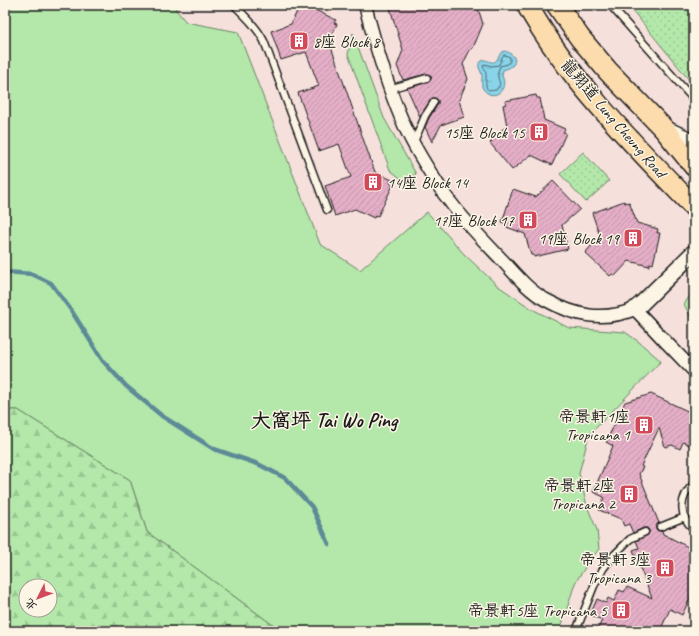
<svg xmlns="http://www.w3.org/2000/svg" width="699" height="636" font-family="Caveat,'LXGW WenKai TC',sans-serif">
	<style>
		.grass { fill: #b3e8aa; stroke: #688263 }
		.forest { fill: url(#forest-firs); stroke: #688263; fill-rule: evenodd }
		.park { fill: url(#park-dots); stroke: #688263 }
		.water { fill: url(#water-ripples); stroke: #5d8a97 }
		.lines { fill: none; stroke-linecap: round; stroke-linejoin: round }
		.shore { stroke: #48666e; stroke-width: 1 }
		.stream { stroke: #5d8a97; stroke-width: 4.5 }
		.building { fill: url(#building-hatch); stroke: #1c1c1c }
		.service-casing { stroke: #1c1c1c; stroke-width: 9 }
		.minor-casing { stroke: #1c1c1c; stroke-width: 15 }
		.tertiary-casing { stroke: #1c1c1c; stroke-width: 18 }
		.secondary-casing { stroke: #1c1c1c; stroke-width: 20 }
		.trunk-casing { stroke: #1c1c1c; stroke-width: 23 }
		.service { stroke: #fcf5e5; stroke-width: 6 }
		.minor { stroke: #fcf5e5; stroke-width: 12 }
		.tertiary { stroke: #fcf5e5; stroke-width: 15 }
		.secondary { stroke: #fcf5e5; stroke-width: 17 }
		.trunk { stroke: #fcdcac; stroke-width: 20 }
		.labels { text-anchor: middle; stroke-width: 3; stroke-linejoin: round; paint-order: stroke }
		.poi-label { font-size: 16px; fill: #1c1c1c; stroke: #fcf5e5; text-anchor: end }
		.street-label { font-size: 16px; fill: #1c1c1c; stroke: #fcf5e5 }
		.district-label { font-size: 20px; font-weight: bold; fill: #1c1c1c; stroke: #fcf5e5 }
	</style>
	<defs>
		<pattern id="forest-firs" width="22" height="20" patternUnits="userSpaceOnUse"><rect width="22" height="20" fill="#b3e8aa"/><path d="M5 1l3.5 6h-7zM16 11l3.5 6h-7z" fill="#99c692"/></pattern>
		<pattern id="park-dots" width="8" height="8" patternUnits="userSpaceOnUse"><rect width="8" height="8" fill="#b3e8aa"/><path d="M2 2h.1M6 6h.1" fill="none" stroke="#99c692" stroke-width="1.8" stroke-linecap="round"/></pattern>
		<pattern id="water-ripples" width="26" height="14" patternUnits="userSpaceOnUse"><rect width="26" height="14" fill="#89d4e9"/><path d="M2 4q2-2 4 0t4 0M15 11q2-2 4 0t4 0" fill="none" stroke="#76b5c7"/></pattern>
		<pattern id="building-hatch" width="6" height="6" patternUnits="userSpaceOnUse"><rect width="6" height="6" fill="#e4aec6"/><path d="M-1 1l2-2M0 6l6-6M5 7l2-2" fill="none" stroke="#c395aa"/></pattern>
	</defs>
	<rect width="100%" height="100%" fill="#f5e0dc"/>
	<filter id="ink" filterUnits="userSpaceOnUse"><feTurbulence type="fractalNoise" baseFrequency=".025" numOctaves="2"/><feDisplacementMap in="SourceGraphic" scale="8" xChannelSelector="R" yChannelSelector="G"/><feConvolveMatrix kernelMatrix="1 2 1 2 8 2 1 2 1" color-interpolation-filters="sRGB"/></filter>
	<g filter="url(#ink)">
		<path class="grass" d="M5 5H176V10L186 22 238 32 320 244 360 270 427 212 464 254 498 286 532 309 569 328 625 332 639 342 661 361 589 435 579 473 587 506 597 530 599 549 588 563 575 583 560 631H281L147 532 130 480 18 410H5Z
			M353 33 384 118 416 174 404 181 390 170 348 54Z
			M694 290V324L684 304Z"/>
		<path class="forest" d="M5 410H18L130 480 147 532 281 631H5ZM26 586H50V610H26Z"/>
		<path class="park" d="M628 5H694V86Z
			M583 152 609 181 586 202 560 174Z"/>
		<path class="water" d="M504 51C511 52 518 58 513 65 510 68 506 69 503 70L502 76C509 89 494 102 484 90 479 85 484 78 481 72 478 66 477 63 484 60 486 60 489 61 491 62 498 64 497 55 504 51Z"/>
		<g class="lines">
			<path class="shore" d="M505 55 510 57V61L508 64 500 66C499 69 497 73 498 77 499 83 502 84 496 90 482 93 487 82 486 74 486 71 483 68 483 65L485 64 491 66 499 65 502 57Z"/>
			<path class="stream" d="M5 272 32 274 51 283 71 310 103 361 126 386 162 416 214 449 258 464 285 478 312 507 329 544"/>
		</g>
		<path class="building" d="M300 5H305L336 20 334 23 337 24 329 41 366 147 375 172 392 180 390 183 393 185 378 216 375 215 374 218 355 209 335 216 325 186 351 177 339 144 319 151 298 93 319 86 306 52 281 60 271 31 291 24Z
			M389 5H477L483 24 473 48 470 50 463 64 468 79 459 100 464 117 441 125 432 142 425 127 429 118 438 104V100L435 98H432L420 117 407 88 429 82 431 79V76L428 74H426L403 80 397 66 403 50Z
			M536 95 537 98H540L544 120 565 129 563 132 566 133 552 165 531 155 512 170 490 143 492 141 490 139 507 126 503 105 506 104 505 101Z
			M553 181 580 209 562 225 568 249 534 257V255H531L525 234 504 226 505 223 502 222 513 189 536 197Z
			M624 201 625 203 629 202 637 223 658 229 657 233H660L653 264 650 263 649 266 629 261 615 276 612 274 610 276 585 253 600 236 592 213Z
			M651 394 694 414V447L683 442 680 449 672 445 665 447 659 428 641 466 643 467 639 474 659 523 656 526V529L659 531H662L663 534 692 549 694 555V590L682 615 670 609 660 631H597L602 620 590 615 597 599 606 603 608 598 614 601 619 590 624 592 627 587 652 598 633 550 639 548 636 541 648 535 649 532V530L647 528H643L633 533 629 524 624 526 621 519 599 510 604 497 593 492 613 446 606 442 625 402Z"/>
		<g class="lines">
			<defs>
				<path id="service" d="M234 5C245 16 257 27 264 41L327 210
					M610 5 694 100
					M389 89 427 78
					M413 144 420 128 425 116 434 102
					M694 484C679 497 678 516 694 529
					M660 527 685 517
					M576 631 594 586 603 569 613 556 630 539 645 532"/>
				<path id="minor" d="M365 5C375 44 386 83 402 120 411 142 424 163 437 183 441 190 446 197 451 203 467 224 485 242 503 261 516 275 529 291 546 300 575 316 603 322 635 309L666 342 694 371"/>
				<path id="tertiary" d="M635 309 642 303 694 252"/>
				<path id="secondary" d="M664 129 694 143"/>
				<path id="trunk" d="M527 5C570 81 633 144 694 207
					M557 5 580 38 608 71 664 129 694 166"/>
			</defs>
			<use href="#service" class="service-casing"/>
			<use href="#minor" class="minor-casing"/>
			<use href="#tertiary" class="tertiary-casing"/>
			<use href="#secondary" class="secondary-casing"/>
			<use href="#trunk" class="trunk-casing"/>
			<use href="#service" class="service"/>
			<use href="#minor" class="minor"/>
			<use href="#tertiary" class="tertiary"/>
			<use href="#secondary" class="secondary"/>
			<use href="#trunk" class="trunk"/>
		</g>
	</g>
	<defs>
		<symbol id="building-square" viewBox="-11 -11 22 22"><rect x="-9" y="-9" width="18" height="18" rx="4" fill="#d1495b" stroke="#fcf5e5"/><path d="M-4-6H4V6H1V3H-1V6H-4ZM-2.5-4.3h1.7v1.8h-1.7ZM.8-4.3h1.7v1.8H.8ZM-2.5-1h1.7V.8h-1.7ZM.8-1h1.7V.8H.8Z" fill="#fff"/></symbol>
	</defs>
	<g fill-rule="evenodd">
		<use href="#building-square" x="288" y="30" width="22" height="22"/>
		<use href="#building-square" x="528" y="121" width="22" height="22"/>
		<use href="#building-square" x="362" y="171" width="22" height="22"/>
		<use href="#building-square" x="517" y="209" width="22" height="22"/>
		<use href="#building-square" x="622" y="227" width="22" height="22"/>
		<use href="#building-square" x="633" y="414" width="22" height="22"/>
		<use href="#building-square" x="618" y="483" width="22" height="22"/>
		<use href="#building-square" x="654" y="557" width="22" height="22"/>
		<use href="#building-square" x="610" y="599" width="22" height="22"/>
	</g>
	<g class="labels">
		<g class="poi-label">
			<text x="313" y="47" text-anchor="start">8座 Block 8</text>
			<text x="525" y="138">15座 Block 15</text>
			<text x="387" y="188" text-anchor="start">14座 Block 14</text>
			<text x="514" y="226">17座 Block 17</text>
			<text x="619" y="244">19座 Block 19</text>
			<text x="630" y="422">帝景軒1座<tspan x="630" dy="18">Tropicana 1</tspan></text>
			<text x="615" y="491">帝景軒2座<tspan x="615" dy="18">Tropicana 2</tspan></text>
			<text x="651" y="565">帝景軒3座<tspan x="651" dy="18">Tropicana 3</tspan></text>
			<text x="607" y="616">帝景軒5座 Tropicana 5</text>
		</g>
		<g class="street-label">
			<text transform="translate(614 118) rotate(49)" y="6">龍翔道 Lung Cheung Road</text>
		</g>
		<g class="district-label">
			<text x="324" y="427">大窩坪 Tai Wo Ping</text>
		</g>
	</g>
	<rect width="699" height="636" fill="none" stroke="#fcf5e5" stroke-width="20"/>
	<rect x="10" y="10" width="679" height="616" fill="none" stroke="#1c1c1c" stroke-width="1.5" filter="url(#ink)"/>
	<g transform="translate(38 598) rotate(228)"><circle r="19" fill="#fcf5e5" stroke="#a29e95"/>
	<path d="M0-3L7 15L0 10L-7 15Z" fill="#d1495b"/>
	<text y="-6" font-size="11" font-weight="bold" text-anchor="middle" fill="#1c1c1c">北</text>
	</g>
</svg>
